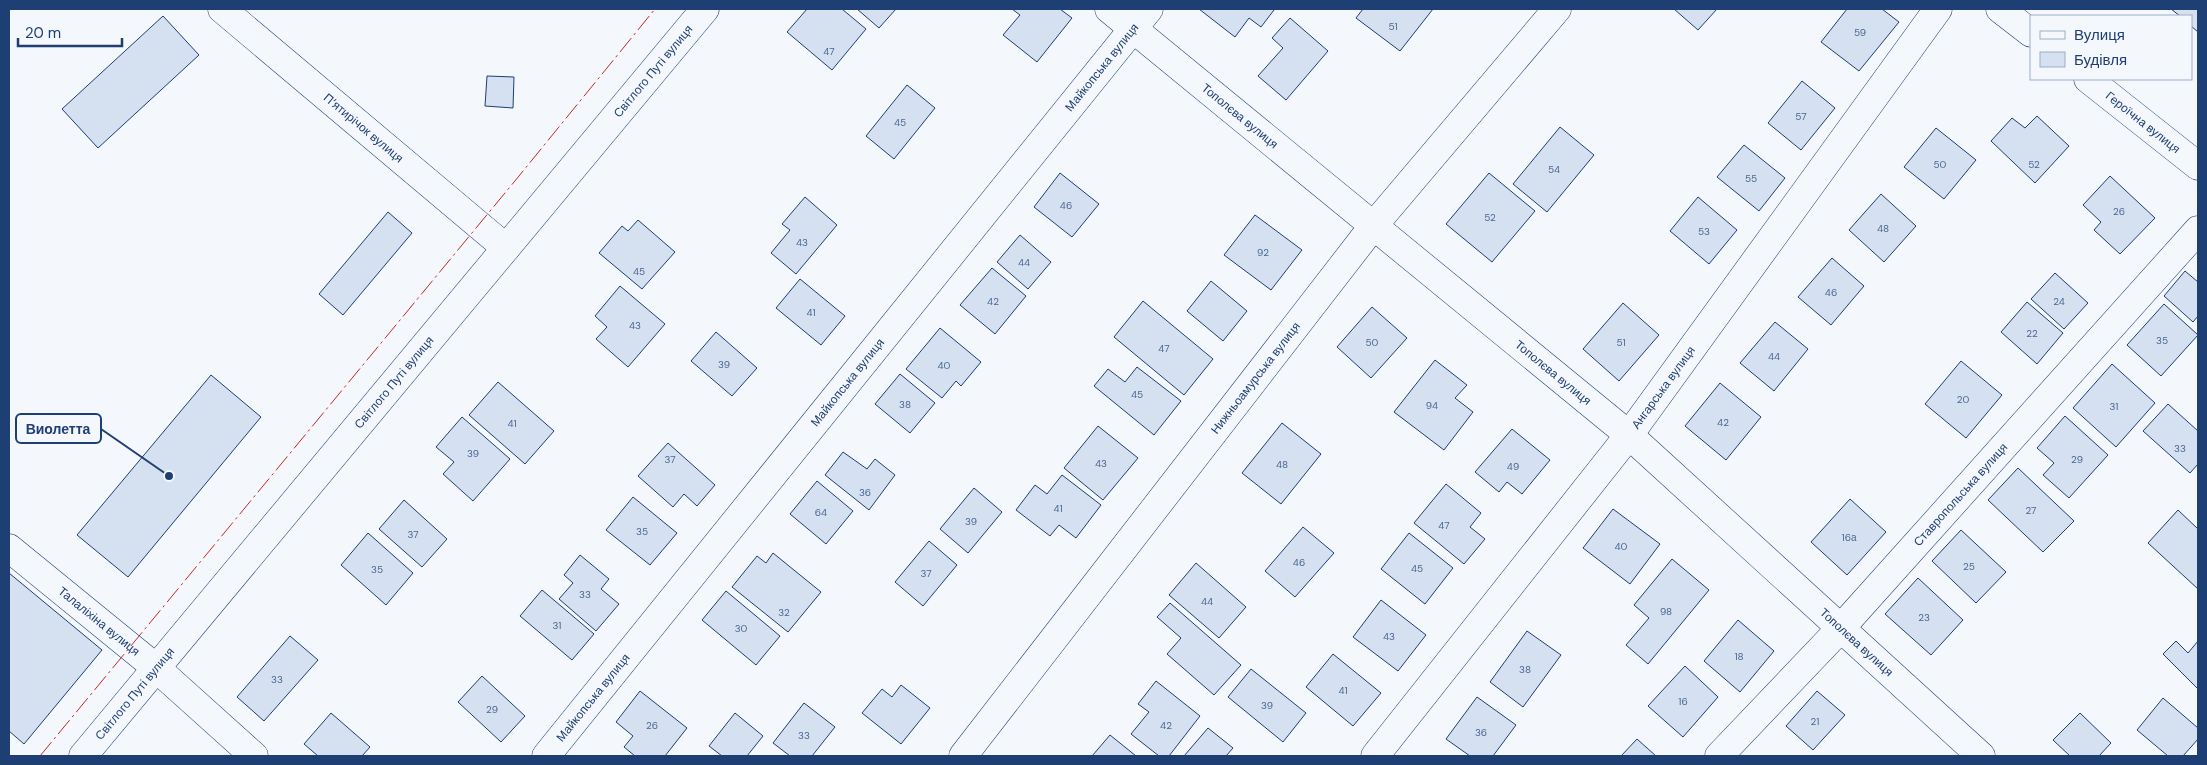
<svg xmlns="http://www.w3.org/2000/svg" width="2207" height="765" font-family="'DM Sans',sans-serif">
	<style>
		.building { fill: #d5e0f0; stroke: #1d3f73 }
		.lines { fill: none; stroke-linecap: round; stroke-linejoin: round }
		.street-casing { stroke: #1d3f73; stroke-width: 29 }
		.secondary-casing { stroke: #1d3f73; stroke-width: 29 }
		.street { stroke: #f4f7fb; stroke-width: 28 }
		.secondary { stroke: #f4f7fb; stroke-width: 28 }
		.power { stroke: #c62828; stroke-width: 1; stroke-dasharray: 18 4 2.5 4; stroke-linecap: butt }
		.labels { text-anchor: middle; stroke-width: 4; stroke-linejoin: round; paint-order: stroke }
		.number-label { font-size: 10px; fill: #4b6792 }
		.street-label { font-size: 12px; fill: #1d3f73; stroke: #f4f7fb }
		.leader { fill: none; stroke: #1d3f73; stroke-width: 2 }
		.callout-dot { fill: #1d3f73; stroke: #f4f7fb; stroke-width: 2 }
		.callout { fill: #f4f7fb; stroke: #1d3f73; stroke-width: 2 }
		.callout-label { font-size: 14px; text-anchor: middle; font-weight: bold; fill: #1d3f73 }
	</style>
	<rect width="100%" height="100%" fill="#f4f7fb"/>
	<path class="building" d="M807 9H842L866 29 832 70 787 32Z
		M857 9H896L879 28Z
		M1012 9H1060L1072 18 1037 62 1003 35 1020 15Z
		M1199 9H1273L1274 10 1261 27 1249 18 1235 37Z
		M1363 9H1433L1400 51 1356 18Z
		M1674 9H1717L1698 30Z
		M1847 9H1882L1899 22 1859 71 1821 42Z
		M2171 9H2198V32L2191 26V16H2180Z
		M163 16 199 55 98 148 62 109Z
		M1290 18 1328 51 1286 100 1258 76 1283 48 1272 38Z
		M487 76 514 77 513 108 485 106Z
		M1802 81 1835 108 1801 150 1768 123Z
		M907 85 935 108 894 159 866 136Z
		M2037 116 2069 146 2035 183 1991 141 2012 118 2025 128Z
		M1560 127 1594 155 1547 212 1513 184Z
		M1936 128 1976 160 1944 199 1904 167Z
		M1744 145 1785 178 1759 211 1717 177Z
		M1060 173 1099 204 1072 237 1034 207Z
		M1489 173 1535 211 1492 262 1446 224Z
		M2110 176 2155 218 2120 254 2094 230 2101 222 2083 205Z
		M1881 194 1916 226 1884 262 1849 230Z
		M805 197 837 225 796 274 771 253 790 230 782 224Z
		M1698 197 1737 230 1709 264 1670 231Z
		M388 212 412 233 343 315 319 294Z
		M1255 215 1302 250 1271 290 1224 255Z
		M638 220 675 252 642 289 599 253 622 226 628 231Z
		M1020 235 1051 262 1028 289 997 262Z
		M1832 258 1864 286 1831 325 1798 297Z
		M992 268 1026 296 995 334 960 305Z
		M2185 271 2198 282V316L2193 322 2164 296Z
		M2055 273 2088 303 2064 329 2031 299Z
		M800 279 845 316 821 345 776 308Z
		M1211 281 1247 311 1223 341 1187 311Z
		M620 286 665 324 628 367 596 339 607 327 595 316Z
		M1143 301 1213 359 1184 395 1114 337Z
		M2027 302 2063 333 2037 364 2001 332Z
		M1623 303 1659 335 1619 381 1583 349Z
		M2164 304 2198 335 2161 376 2127 345Z
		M1372 307 1407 338 1371 378 1337 347Z
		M1775 322 1808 349 1774 391 1740 363Z
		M940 328 981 362 961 386 956 381 942 398 906 369Z
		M716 332 757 368 732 396 691 361Z
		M1435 360 1467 385 1455 398 1473 412 1444 450 1394 412Z
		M1961 361 2002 395 1966 438 1925 404Z
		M2112 364 2155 403 2116 447 2073 408Z
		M1137 367 1181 401 1154 435 1094 386 1108 369 1125 382Z
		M900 374 935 403 910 433 875 404Z
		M211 375 261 417 128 577 77 535Z
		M498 382 554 431 525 464 469 415Z
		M1720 383 1761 417 1726 460 1685 426Z
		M2168 404 2198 431V464L2190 473 2143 431Z
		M2065 416 2108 455 2069 498 2043 475 2054 463 2037 448Z
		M462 417 510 459 473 501 443 474 454 462 436 447Z
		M1282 423 1321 454 1281 504 1242 473Z
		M1098 426 1138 458 1103 500 1064 468Z
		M1512 429 1550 460 1522 494 1507 482 1499 492 1475 472Z
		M668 443 715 485 697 506 684 494 673 507 638 476Z
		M843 452 867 469 875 459 895 475 869 510 825 475Z
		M2018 468 2074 521 2043 552 1988 500Z
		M1062 475 1101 505 1076 538 1059 525 1050 536 1016 510 1035 485 1047 494Z
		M817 481 853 511 826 544 790 514Z
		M1446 484 1481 513 1470 527 1485 539 1464 564 1414 523Z
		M974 488 1002 512 968 553 940 529Z
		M633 497 677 533 650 565 606 530Z
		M1850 499 1886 532 1847 575 1811 542Z
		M404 500 447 539 422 567 379 529Z
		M1613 509 1660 544 1630 584 1583 548Z
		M2178 510 2198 529V589L2148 543Z
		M1303 527 1334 553 1295 597 1265 571Z
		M1961 530 2006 572 1976 603 1932 561Z
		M368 533 413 573 386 605 341 565Z
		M1409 533 1453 568 1425 604 1381 569Z
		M929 541 957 565 923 606 895 582Z
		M773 553 821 592 788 632 732 587 757 556 766 563Z
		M580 555 609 579 601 589 619 604 596 631 559 599 573 583 564 575Z
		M1672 559 1709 590 1648 664 1626 645 1649 618 1634 605Z
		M1196 563 1246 607 1219 638 1169 595Z
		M9 573 102 650 24 744 9 731Z
		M1918 578 1963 620 1931 655 1885 614Z
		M542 590 594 634 572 660 520 616Z
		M726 591 780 636 756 665 702 620Z
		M1381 600 1426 635 1398 671 1353 637Z
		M1170 603 1241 665 1214 695 1167 654 1181 638 1157 617Z
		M1738 620 1774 651 1740 692 1704 661Z
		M1527 631 1561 655 1523 707 1490 682Z
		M290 636 318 660 264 721 237 697Z
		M2176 641 2188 653 2198 641V689L2163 654Z
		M1333 654 1381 693 1353 726 1306 687Z
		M1685 666 1718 697 1683 737 1648 706Z
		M1251 669 1306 713 1283 742 1228 697Z
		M482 676 525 716 501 742 458 702Z
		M1156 681 1200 716 1169 756H1159L1131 734 1149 712 1138 704Z
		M901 685 930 708 901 744 862 713 882 689 892 697Z
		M640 691 687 728 665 756H635L624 747 633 736 616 722Z
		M1817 691 1845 715 1813 750 1786 726Z
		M1477 697 1516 725 1493 756H1470L1446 739Z
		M2163 698 2198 728V739L2183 756H2168L2137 730Z
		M804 703 835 727 812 756H790L773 743Z
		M331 713 370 747 362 756H318L304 744Z
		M735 713 763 736 747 756H722L709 746Z
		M2080 713 2111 743 2099 756H2070L2053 740Z
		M1208 728 1233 748 1226 756H1184Z
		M1110 735 1136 756H1092Z
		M1637 739 1656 756H1621Z"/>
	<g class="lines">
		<defs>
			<g id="street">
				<path id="s1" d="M222 9 506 248"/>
				<path id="s2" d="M1109 9 1629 435 1981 756"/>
				<path d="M2000 9 2031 33"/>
				<path id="s3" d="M2088 79 2198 166"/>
				<path id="s4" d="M9 548 155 667 254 756"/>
				<path id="s5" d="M546 756 1149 9"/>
				<path id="s6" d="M963 756 1374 225 1557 9"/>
				<path id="s7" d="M1375 756 1629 435 1938 9"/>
				<path id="s8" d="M1719 756 1840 629 2198 230"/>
			</g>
			<g id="secondary">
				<path id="s9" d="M83 756 705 9"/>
			</g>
		</defs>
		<use href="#street" class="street-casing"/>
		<use href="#secondary" class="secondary-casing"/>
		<use href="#street" class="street"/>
		<use href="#secondary" class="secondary"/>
		<path class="power" d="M40 756 519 176 655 9"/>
	</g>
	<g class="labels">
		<g class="number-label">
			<text x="1393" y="30">51</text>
			<text x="1860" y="36">59</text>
			<text x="829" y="55">47</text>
			<text x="1801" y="120">57</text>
			<text x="900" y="126">45</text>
			<text x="1940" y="168">50</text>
			<text x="2034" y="168">52</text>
			<text x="1554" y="173">54</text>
			<text x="1751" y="182">55</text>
			<text x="1066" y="209">46</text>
			<text x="2119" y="215">26</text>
			<text x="1490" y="221">52</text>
			<text x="1883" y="232">48</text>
			<text x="1704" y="235">53</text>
			<text x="802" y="246">43</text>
			<text x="1263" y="256">92</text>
			<text x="1024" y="266">44</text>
			<text x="639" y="275">45</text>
			<text x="1831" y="296">46</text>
			<text x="993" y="305">42</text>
			<text x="2059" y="305">24</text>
			<text x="811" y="316">41</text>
			<text x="635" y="329">43</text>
			<text x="2032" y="337">22</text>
			<text x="2162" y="344">35</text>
			<text x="1372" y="346">50</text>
			<text x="1621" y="346">51</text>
			<text x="1164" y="352">47</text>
			<text x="1774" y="360">44</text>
			<text x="724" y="368">39</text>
			<text x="944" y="369">40</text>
			<text x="1137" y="398">45</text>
			<text x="1963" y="403">20</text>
			<text x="905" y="408">38</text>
			<text x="1432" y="409">94</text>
			<text x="2114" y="410">31</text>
			<text x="1723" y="426">42</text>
			<text x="512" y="427">41</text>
			<text x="2180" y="452">33</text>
			<text x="473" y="457">39</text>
			<text x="670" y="463">37</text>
			<text x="2077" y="463">29</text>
			<text x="1101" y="467">43</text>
			<text x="1282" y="468">48</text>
			<text x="1513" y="470">49</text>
			<text x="865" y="496">36</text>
			<text x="1058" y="512">41</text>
			<text x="2031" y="514">27</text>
			<text x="821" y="516">64</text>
			<text x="971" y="525">39</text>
			<text x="1444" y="529">47</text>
			<text x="642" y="535">35</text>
			<text x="413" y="538">37</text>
			<text x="1849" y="541">16а</text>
			<text x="1621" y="550">40</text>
			<text x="1299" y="566">46</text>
			<text x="1969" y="570">25</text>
			<text x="1417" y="572">45</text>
			<text x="377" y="573">35</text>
			<text x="926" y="577">37</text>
			<text x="585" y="598">33</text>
			<text x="1207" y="605">44</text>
			<text x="1666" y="615">98</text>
			<text x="784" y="616">32</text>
			<text x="1924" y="621">23</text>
			<text x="557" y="629">31</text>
			<text x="741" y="632">30</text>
			<text x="1389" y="640">43</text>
			<text x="1739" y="660">18</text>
			<text x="1525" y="673">38</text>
			<text x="277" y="683">33</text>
			<text x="1343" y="694">41</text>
			<text x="1683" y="705">16</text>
			<text x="1267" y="709">39</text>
			<text x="492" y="713">29</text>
			<text x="1815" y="725">21</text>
			<text x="652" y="729">26</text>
			<text x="1166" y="729">42</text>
			<text x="1481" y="736">36</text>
			<text x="804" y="739">33</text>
		</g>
		<g class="street-label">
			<text dy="4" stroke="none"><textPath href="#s5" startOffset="885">Майкопська вулиця</textPath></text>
			<text dy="4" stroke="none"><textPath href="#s9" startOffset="891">Світлого Путі вулиця</textPath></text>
			<text dy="4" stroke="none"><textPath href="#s2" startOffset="169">Тополєва вулиця</textPath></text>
			<text dy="4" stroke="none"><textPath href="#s3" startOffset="70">Героїчна вулиця</textPath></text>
			<text dy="4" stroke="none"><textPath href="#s1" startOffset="185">П’ятирічок вулиця</textPath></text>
			<text dy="4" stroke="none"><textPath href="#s2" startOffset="574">Тополєва вулиця</textPath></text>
			<text dy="4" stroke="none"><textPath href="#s6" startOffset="478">Нижньоамурська вулиця</textPath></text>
			<text dy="4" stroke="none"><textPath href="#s9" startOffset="486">Світлого Путі вулиця</textPath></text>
			<text dy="4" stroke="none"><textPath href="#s5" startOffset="480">Майкопська вулиця</textPath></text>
			<text dy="4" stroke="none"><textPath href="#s7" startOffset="468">Ангарська вулиця</textPath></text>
			<text dy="4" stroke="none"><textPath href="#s8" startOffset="356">Ставропольська вулиця</textPath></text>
			<text dy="4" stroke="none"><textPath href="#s4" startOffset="116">Талаліхіна вулиця</textPath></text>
			<text dy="4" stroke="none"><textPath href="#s2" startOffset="980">Тополєва вулиця</textPath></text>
			<text dy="4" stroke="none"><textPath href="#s9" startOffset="81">Світлого Путі вулиця</textPath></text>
			<text dy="4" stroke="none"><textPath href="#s5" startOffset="75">Майкопська вулиця</textPath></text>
		</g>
	</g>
	<path class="leader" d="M169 476L101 429"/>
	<circle class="callout-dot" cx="169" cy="476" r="5"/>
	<rect class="callout" x="16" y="414" width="85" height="29" rx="5"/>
	<g class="callout-label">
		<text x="58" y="434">Виолетта</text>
	</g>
	<rect width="2207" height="765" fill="none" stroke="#1d3f73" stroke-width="20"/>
	<rect x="2030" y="15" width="162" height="65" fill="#f4f7fb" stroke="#9eadc5"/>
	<rect x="2040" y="31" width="25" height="8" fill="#f4f7fb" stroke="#9eadc5"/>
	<text x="2074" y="40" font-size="15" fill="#1d3f73">Вулиця</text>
	<rect x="2040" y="52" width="25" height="15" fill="#d5e0f0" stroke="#9eadc5"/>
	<text x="2074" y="65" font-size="15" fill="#1d3f73">Будівля</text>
	<path d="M18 38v8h104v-8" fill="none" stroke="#1d3f73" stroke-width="2.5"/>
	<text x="25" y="38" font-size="15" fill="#1d3f73" stroke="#f4f7fb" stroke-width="4" paint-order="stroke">20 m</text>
</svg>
